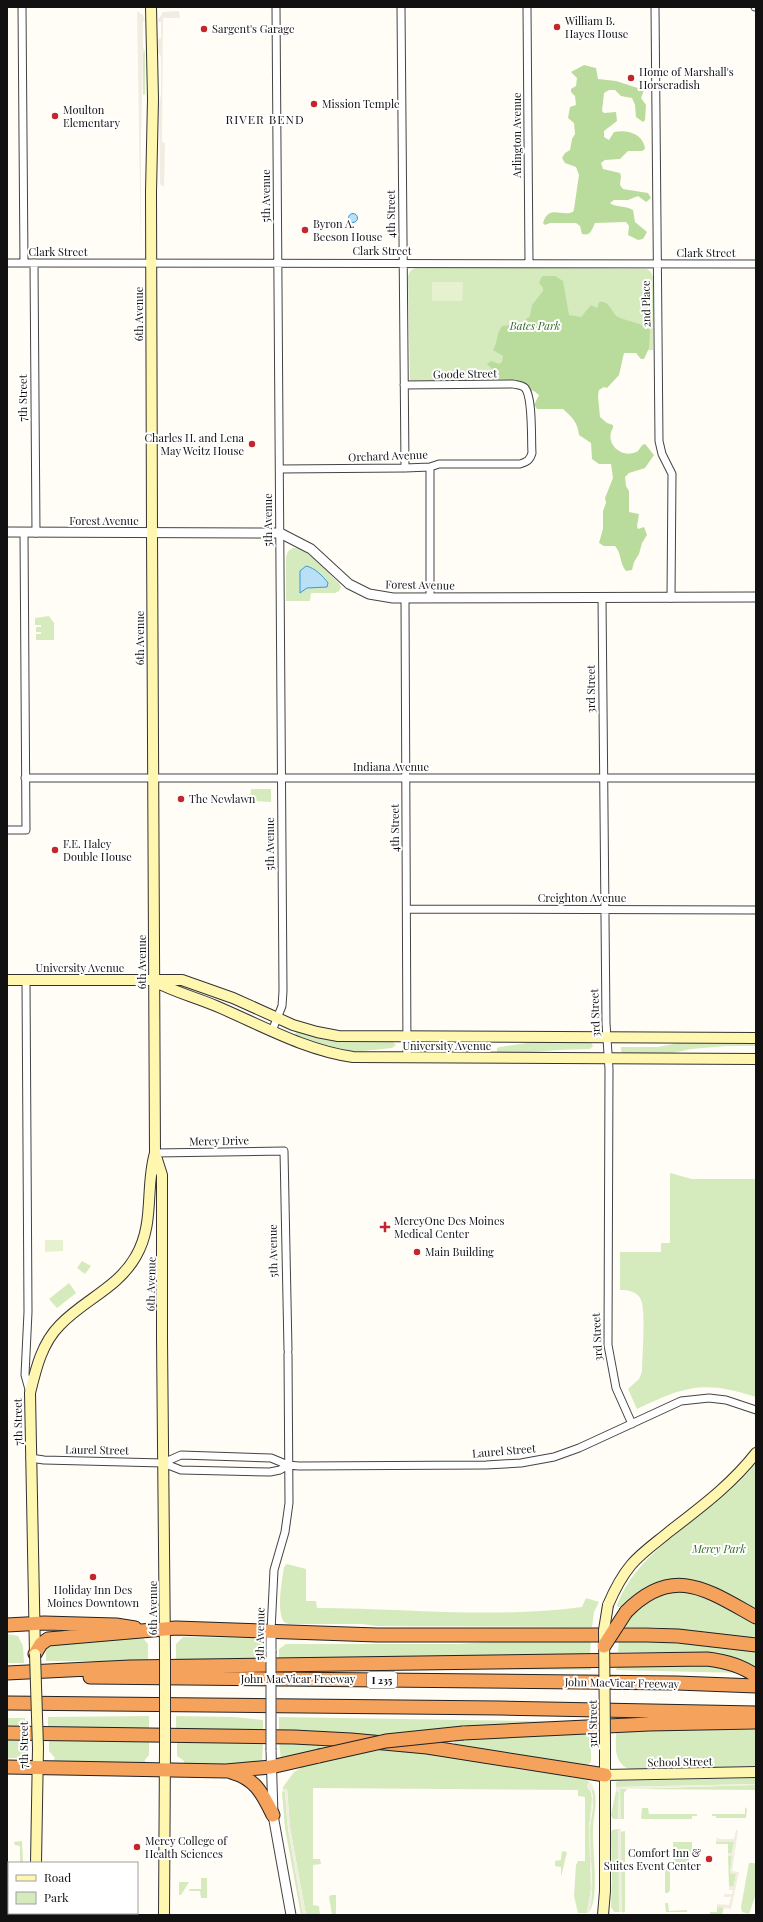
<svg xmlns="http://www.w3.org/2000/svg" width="763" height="1922" font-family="'Playfair Display',serif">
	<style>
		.green { fill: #d5ebbd }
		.forest { fill: #b9dc9c }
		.pitch { fill: #e6f2cf }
		.plaza { fill: #f1ede2 }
		.water { fill: #b9e0f7; stroke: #3f96cf }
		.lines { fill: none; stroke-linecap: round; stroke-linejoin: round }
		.minor-casing { stroke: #444; stroke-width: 9 }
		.tertiary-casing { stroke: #444; stroke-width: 11 }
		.secondary-casing { stroke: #333; stroke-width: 12 }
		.motorway-casing { stroke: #222; stroke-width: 15 }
		.minor { stroke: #fff; stroke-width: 7 }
		.tertiary { stroke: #fff; stroke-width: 9 }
		.secondary { stroke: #fff6b0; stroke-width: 10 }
		.motorway { stroke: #f5a25d; stroke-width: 13 }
		.tertiary-bridge-casing { stroke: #444; stroke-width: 11; stroke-linecap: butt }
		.secondary-bridge-casing { stroke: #333; stroke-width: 12; stroke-linecap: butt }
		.motorway-bridge-casing { stroke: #222; stroke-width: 15; stroke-linecap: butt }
		.tertiary-bridge { stroke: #fff; stroke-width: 9 }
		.secondary-bridge { stroke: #fff6b0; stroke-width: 10 }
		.motorway-bridge { stroke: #f5a25d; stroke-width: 13 }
		.poi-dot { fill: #c4262e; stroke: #fff; stroke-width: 1.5 }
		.labels { text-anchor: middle; stroke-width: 4; stroke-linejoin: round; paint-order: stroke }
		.shield { fill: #fff; stroke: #585858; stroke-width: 1 }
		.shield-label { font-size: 10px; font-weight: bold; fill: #111 }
		.poi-label { font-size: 11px; fill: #111; stroke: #fff; text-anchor: start }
		.street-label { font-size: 11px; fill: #111; stroke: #fff }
		.park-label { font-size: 11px; font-style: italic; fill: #2f6b1f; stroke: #fff }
		.neighbourhood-label { font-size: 12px; letter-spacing: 1px; fill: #111; stroke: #fff }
	</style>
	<rect width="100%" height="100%" fill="#fffdf5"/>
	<path class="green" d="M145 51V94L143 95V53Z
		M418 267 647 269 651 272 653 277V350L588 351 587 391H530L527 386 410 382 408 276 411 270Z
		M293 548C307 547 328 574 339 583L341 587 339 591 335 593H311L310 601H286V557L288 551Z
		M49 616 54 623V640H36V634H41V632H36V627H41V625H35V618Z
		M251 789H271V802L252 801 250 798Z
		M296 1031 315 1037 341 1041 393 1042 396 1045 392 1048 353 1052 322 1046 295 1036Z
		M422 1042H469L473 1044V1048L469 1053H423L419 1049Z
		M534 1042H591L593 1046 590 1049C560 1049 530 1053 499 1053L497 1052V1048L500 1047Z
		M756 1042V1046H727L691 1049 673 1053 624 1054 621 1051V1047H658L678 1043Z
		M670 1173 692 1179H756V1397C704 1380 685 1386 637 1409L628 1389 639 1379 642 1372C642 1357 646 1311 641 1300 638 1291 627 1290 620 1290V1252H661V1243H670Z
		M82 1261 91 1266 85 1274 77 1268Z
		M69 1283 76 1293 57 1308 49 1299Z
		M756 1463V1610C707 1584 667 1557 621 1608L617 1606C637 1546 717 1514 756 1463Z
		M287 1564 306 1569V1601H316L317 1608C404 1608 494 1619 582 1607L586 1598 599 1602 594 1612 592 1627 376 1626 362 1624H288L284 1622C276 1611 282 1581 284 1567Z
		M676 1591 697 1593 756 1623V1638L656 1627H624C638 1602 650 1598 676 1591Z
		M7 1634 18 1636 23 1646 24 1663H7Z
		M183 1637 260 1638 262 1641 263 1659 176 1660V1644Z
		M143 1638 148 1644V1661H46V1648L50 1645Z
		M591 1640 590 1654 279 1659V1649L286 1644H459L503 1641Z
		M619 1640 686 1644 756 1652V1669L733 1657 717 1652H618Z
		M716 1665 741 1673 616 1670 617 1667Z
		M590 1666 591 1670 455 1669Z
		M149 1716V1729L48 1728V1717Z
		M176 1716 234 1717 263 1720V1731L176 1729Z
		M279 1717 580 1722 437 1729 379 1737 279 1732Z
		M7 1718H25V1728H7Z
		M680 1729 756 1730V1766L632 1770C613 1764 616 1748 616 1732Z
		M591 1732V1762L586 1766 454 1745 455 1741Z
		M7 1739H26V1753L23 1758H7Z
		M49 1740 149 1741V1755L145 1760V1763L57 1762 53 1761 55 1758 49 1751Z
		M177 1741 263 1742 262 1761 247 1765H184V1761L177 1756Z
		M279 1742 339 1745 281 1760Z
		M379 1748 436 1754 582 1779 589 1781 587 1787 591 1792 592 1799 589 1828 591 1889 587 1913H578L574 1896 576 1865 578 1861H585V1797L578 1796V1790L313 1788V1859H320L321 1864 313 1865V1905L319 1906 320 1915H306L290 1827 287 1789H283V1787L294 1772 302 1767Z
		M756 1778V1784L616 1787V1782L618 1781Z
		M756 1785V1790L629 1789Z
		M591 1789 594 1790C598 1803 593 1816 593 1830 592 1848 600 1899 589 1912 596 1885 589 1857 590 1829 591 1817 596 1801 591 1789Z
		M620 1789H627L624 1793V1819H621L620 1816Z
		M616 1791H619L618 1819H613L611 1815Z
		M282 1792H285L288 1829 303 1915H301L285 1828Z
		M745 1807 747 1809 746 1818H716V1816H712V1814H745Z
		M642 1808H648L649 1814H697V1816H692V1819H642L641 1818Z
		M618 1829 620 1910 619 1912H614L611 1907 612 1879 611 1833 612 1830Z
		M625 1831V1911L624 1913 621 1911 620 1832Z
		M716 1840 718 1842H734L732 1853H728V1844H716Z
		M22 1841 23 1863H20V1846L15 1845 14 1842Z
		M673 1842H692V1854H689V1863H686L685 1866H674Z
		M562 1851 567 1852 561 1877V1867L555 1866V1861L561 1860Z
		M728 1856H732L730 1873 736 1874 734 1886H729Z
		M749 1863H756V1894L749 1914 742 1912 741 1907Z
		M685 1868 670 1870V1890L668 1893H665V1869Z
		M201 1878H207V1898H201L200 1891H189L190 1889H201Z
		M179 1882H189L181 1895H179Z
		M331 1895H336V1915H332L329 1897Z
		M665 1903H668L669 1911 687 1910V1912H666Z
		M717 1907H724L722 1915H710V1912H717Z
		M67 1913H98V1915H67Z"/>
	<path class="forest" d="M584 65 596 68 598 79 616 81 644 90 641 98 646 105 645 120 643 122 636 117 635 105 632 98 621 96 615 90H609L604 93 602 111 604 113 616 112 617 121 604 131V137L609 140 614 132C627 129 644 134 645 149L642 151H628L620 159 605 160 601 163 603 169 620 173 621 176 620 185 623 189 648 193 651 198 646 202 638 196 628 200H614L610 203C616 208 625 205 633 210L635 222 647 232 643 239 638 240 628 235 629 226 626 222 595 223C591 231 591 236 582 234L580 226 576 223H550L545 225 543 223C549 204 561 217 573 212L574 209 579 175 576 167 565 163 562 158 565 153 570 150 572 139 575 134 574 123 568 118 570 107 576 105 575 96 571 92V89L576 86 577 78 571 72Z
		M543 276H555L563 281 569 315 581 317 591 305 597 308 599 302C610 300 611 313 618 317 629 322 640 322 650 330L649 348 644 359H641L636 353H624L619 375 607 388 604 387 599 390 598 396 600 417 607 423 613 425V428C604 442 620 459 636 452 640 451 640 445 645 444L654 455 645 468 629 473 625 477 626 486 629 491V512L639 514 637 526 638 529 644 527 647 535 642 543 639 554 634 562 632 570 626 571C619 562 622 554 615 546H604L599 543 603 529V511L606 503 605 498 613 478 611 464H599L592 459 591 443 579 435C578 423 572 417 563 409H537L534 405 539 395 521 381 496 378 495 372 487 364 491 361 499 364 502 362 503 356 493 350C498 342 496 334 502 326L520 324 530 316 532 305 543 291V288L539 283 541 278Z"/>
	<path class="pitch" d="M432 282H463L462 301H432Z
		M45 1240H63V1251L45 1252Z"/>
	<path class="plaza" d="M137 11 143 15 145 21H143V46L145 51 143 53 141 139V254Z
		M178 11 179 12 180 18H163L162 142 165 143 164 187 160 184 159 104 161 94V56L158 53V40L161 38V22H158V20L163 12Z
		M589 1781 592 1784 594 1790H591L593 1800 590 1829 592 1888 591 1906 589 1912 587 1913 591 1889 589 1828 592 1799 591 1792 587 1786Z
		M756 1784V1785L620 1789 621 1819H618L619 1792 616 1791V1787Z
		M283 1789H287L290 1827 306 1915H303L293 1858 287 1819 285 1792H282Z
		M618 1829H621L622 1912H619Z
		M736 1830H738L732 1871 739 1872 731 1909 717 1907V1904L729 1905 731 1897H724V1894H732L733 1890H729V1886H734L736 1874 730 1873 732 1856H728V1853H733L734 1842H718L716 1837 719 1839H734Z"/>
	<path class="water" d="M348.5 218a4.5 4.5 0 1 1 9 0a4.5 4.5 0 1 1-9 0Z
		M306 566C315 568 323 576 328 583L327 587 307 588 300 593V571Z"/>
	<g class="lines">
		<defs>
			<path id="minor" d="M22 7 24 263
				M401 7 405 468
				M527 7 529 263
				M655 7 659 441 662 454 672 474 671 598
				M755 7H756
				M7 263 756 264
				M34 263 36 533
				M430 467V598
				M280 469 405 468 430 467 439 464H520C527 462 530 460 532 453 531 440 533 397 525 388 522 385 517 385 513 384L404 385
				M405 598 407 1058
				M602 598 606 1023 609 1069 608 1345 616 1388 632 1424
				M25 778H756
				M7 830H26L24 533
				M407 909 756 910
				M26 980 28 1312 25 1375 30 1393
				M272 1031 282 1006 283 991 276 7
				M155 1153 284 1151 288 1350
				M30 1458 44 1460 163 1463 181 1470 270 1472 280 1470 288 1465
				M163 1463 181 1455 271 1458 288 1465 299 1466 486 1465 521 1463 554 1457 579 1448 681 1401 709 1398 726 1400 756 1410
				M271 1631 274 1570 285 1532 289 1503 288 1354"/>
			<path id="tertiary" d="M7 532 280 533 311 549 349 584 369 594 393 598 756 597
				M271 1651V1631
				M271 1750 273 1815 291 1915"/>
			<path id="secondary" d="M151 7 153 99 151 192 152 533 155 1153 162 1175V1339L165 1652
				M7 980H182L233 998 293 1025 317 1032 338 1036 756 1038
				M154 981C174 992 195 997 216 1006 261 1025 304 1050 353 1057L756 1059
				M608 1605C614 1591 621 1577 631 1565 642 1552 657 1542 670 1531 701 1507 732 1484 756 1453
				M35 1654 30 1393C36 1368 42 1343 60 1325 85 1299 118 1288 136 1256 155 1223 145 1187 155 1153
				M605 1775 756 1772
				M36 1863 38 1748
				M36 1913V1915
				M164 1915 165 1748
				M603 1915 605 1891V1741"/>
			<path id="motorway" d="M626 1612C673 1564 707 1590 756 1617
				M7 1625 44 1623 116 1625 135 1628
				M35 1654 41 1644 48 1639 176 1628 377 1635H647L678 1636 756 1645
				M7 1673 130 1667 707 1659C725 1661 741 1665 756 1676
				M90 1677 677 1683 756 1686
				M7 1703 500 1708 756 1713
				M7 1733 294 1737 351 1740 427 1747 605 1775
				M463 1733 649 1724 756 1722
				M7 1767 226 1771 271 1767 319 1756
				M231 1772C256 1779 262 1793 273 1815"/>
		</defs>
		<use href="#minor" class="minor-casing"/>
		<use href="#tertiary" class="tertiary-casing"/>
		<use href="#secondary" class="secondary-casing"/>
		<use href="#motorway" class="motorway-casing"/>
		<use href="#minor" class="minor"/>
		<use href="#tertiary" class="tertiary"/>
		<use href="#secondary" class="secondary"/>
		<use href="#motorway" class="motorway"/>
		<defs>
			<path id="tertiary-bridge" d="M271 1651V1750"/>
			<path id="secondary-bridge" d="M35 1654 38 1748
				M605 1741 604 1630 608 1605
				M165 1748V1652"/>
			<path id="motorway-bridge" d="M604 1646 626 1612
				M319 1756 386 1741 463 1733"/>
		</defs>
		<use href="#tertiary-bridge" class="tertiary-bridge-casing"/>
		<use href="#secondary-bridge" class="secondary-bridge-casing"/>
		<use href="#motorway-bridge" class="motorway-bridge-casing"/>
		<use href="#tertiary-bridge" class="tertiary-bridge"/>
		<use href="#secondary-bridge" class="secondary-bridge"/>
		<use href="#motorway-bridge" class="motorway-bridge"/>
	</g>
	<g class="poi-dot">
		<circle cx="557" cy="27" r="4"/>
		<circle cx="204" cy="29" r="4"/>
		<circle cx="631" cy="78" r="4"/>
		<circle cx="314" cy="104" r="4"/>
		<circle cx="55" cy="116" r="4"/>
		<circle cx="305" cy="230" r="4"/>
		<circle cx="252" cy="444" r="4"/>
		<circle cx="181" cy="799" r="4"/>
		<circle cx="55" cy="850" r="4"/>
		<path d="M383 1221h4v4h4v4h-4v4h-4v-4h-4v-4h4z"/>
		<circle cx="417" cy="1252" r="4"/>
		<circle cx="93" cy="1577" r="4"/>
		<circle cx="137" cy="1847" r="4"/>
		<circle cx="709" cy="1859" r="4"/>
	</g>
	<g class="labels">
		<rect class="shield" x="367" y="1672" width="30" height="16" rx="3"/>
		<g class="shield-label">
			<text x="382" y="1684">I 235</text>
		</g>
		<g class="poi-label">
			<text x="565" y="25">William B.<tspan x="565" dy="13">Hayes House</tspan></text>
			<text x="212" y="33">Sargent's Garage</text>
			<text x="639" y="76">Home of Marshall's<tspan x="639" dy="13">Horseradish</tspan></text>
			<text x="322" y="108">Mission Temple</text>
			<text x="63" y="114">Moulton<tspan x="63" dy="13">Elementary</tspan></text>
			<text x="313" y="228">Byron A.<tspan x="313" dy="13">Beeson House</tspan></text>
			<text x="244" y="442" text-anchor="end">Charles H. and Lena<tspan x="244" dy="13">May Weitz House</tspan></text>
			<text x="189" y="803">The Newlawn</text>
			<text x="63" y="848">F.E. Haley<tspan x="63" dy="13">Double House</tspan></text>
			<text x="394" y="1225">MercyOne Des Moines<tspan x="394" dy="13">Medical Center</tspan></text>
			<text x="425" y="1256">Main Building</text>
			<text x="93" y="1594" text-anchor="middle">Holiday Inn Des<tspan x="93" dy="13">Moines Downtown</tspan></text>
			<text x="145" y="1845">Mercy College of<tspan x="145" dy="13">Health Sciences</tspan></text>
			<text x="701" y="1857" text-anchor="end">Comfort Inn &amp;<tspan x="701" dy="13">Suites Event Center</tspan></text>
		</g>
		<g class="street-label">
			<text transform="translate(517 135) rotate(-90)" y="4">Arlington Avenue</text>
			<text transform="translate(266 196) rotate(-90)" y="4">5th Avenue</text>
			<text transform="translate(391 214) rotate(-90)" y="4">4th Street</text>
			<text x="382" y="255">Clark Street</text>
			<text x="58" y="256">Clark Street</text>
			<text x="706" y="257">Clark Street</text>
			<text transform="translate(646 304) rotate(-91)" y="4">2nd Place</text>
			<text transform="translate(139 314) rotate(-90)" y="4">6th Avenue</text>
			<text transform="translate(465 374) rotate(-1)" y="4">Goode Street</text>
			<text transform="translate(23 398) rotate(-90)" y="4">7th Street</text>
			<text transform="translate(388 456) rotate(-2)" y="4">Orchard Avenue</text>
			<text transform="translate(268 520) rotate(-90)" y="4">5th Avenue</text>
			<text x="104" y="525">Forest Avenue</text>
			<text transform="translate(420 585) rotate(1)" y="4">Forest Avenue</text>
			<text transform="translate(140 638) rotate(-90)" y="4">6th Avenue</text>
			<text transform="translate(591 689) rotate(-90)" y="4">3rd Street</text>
			<text x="391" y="771">Indiana Avenue</text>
			<text transform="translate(395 828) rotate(-90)" y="4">4th Street</text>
			<text transform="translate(270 844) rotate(-90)" y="4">5th Avenue</text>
			<text x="582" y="902">Creighton Avenue</text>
			<text transform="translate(142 962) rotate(-90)" y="4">6th Avenue</text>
			<text x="80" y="972">University Avenue</text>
			<text transform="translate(595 1013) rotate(-92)" y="4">3rd Street</text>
			<text x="447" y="1050">University Avenue</text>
			<text transform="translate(219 1141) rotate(-1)" y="4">Mercy Drive</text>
			<text transform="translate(273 1251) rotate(-91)" y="4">5th Avenue</text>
			<text transform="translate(151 1284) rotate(-89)" y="4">6th Avenue</text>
			<text transform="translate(597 1337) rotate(-93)" y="4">3rd Street</text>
			<text transform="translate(18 1422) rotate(-91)" y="4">7th Street</text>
			<text transform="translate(97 1450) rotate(1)" y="4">Laurel Street</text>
			<text transform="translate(504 1451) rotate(-5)" y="4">Laurel Street</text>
			<text transform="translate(153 1608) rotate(-90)" y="4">6th Avenue</text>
			<text transform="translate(260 1634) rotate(-89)" y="4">5th Avenue</text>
			<text x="298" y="1683">John MacVicar Freeway</text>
			<text transform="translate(622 1683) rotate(1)" y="4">John MacVicar Freeway</text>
			<text transform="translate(593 1724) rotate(-90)" y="4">3rd Street</text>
			<text transform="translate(24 1745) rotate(-90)" y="4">7th Street</text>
			<text transform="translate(680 1762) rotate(-1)" y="4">School Street</text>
		</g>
		<g class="park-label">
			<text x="535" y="330">Bates Park</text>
			<text x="719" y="1553">Mercy Park</text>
		</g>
		<g class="neighbourhood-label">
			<text x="265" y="124">RIVER BEND</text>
		</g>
	</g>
	<rect width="763" height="1922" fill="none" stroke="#111111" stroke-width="16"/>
	<rect x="8" y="1862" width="130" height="52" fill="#ffffff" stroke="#a0a0a0"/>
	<rect x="16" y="1875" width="20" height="6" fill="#fff6b0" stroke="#a0a0a0"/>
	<text x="44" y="1882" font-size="12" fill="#111111">Road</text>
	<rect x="16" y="1892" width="20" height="12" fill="#d5ebbd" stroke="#a0a0a0"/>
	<text x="44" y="1902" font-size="12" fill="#111111">Park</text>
</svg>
